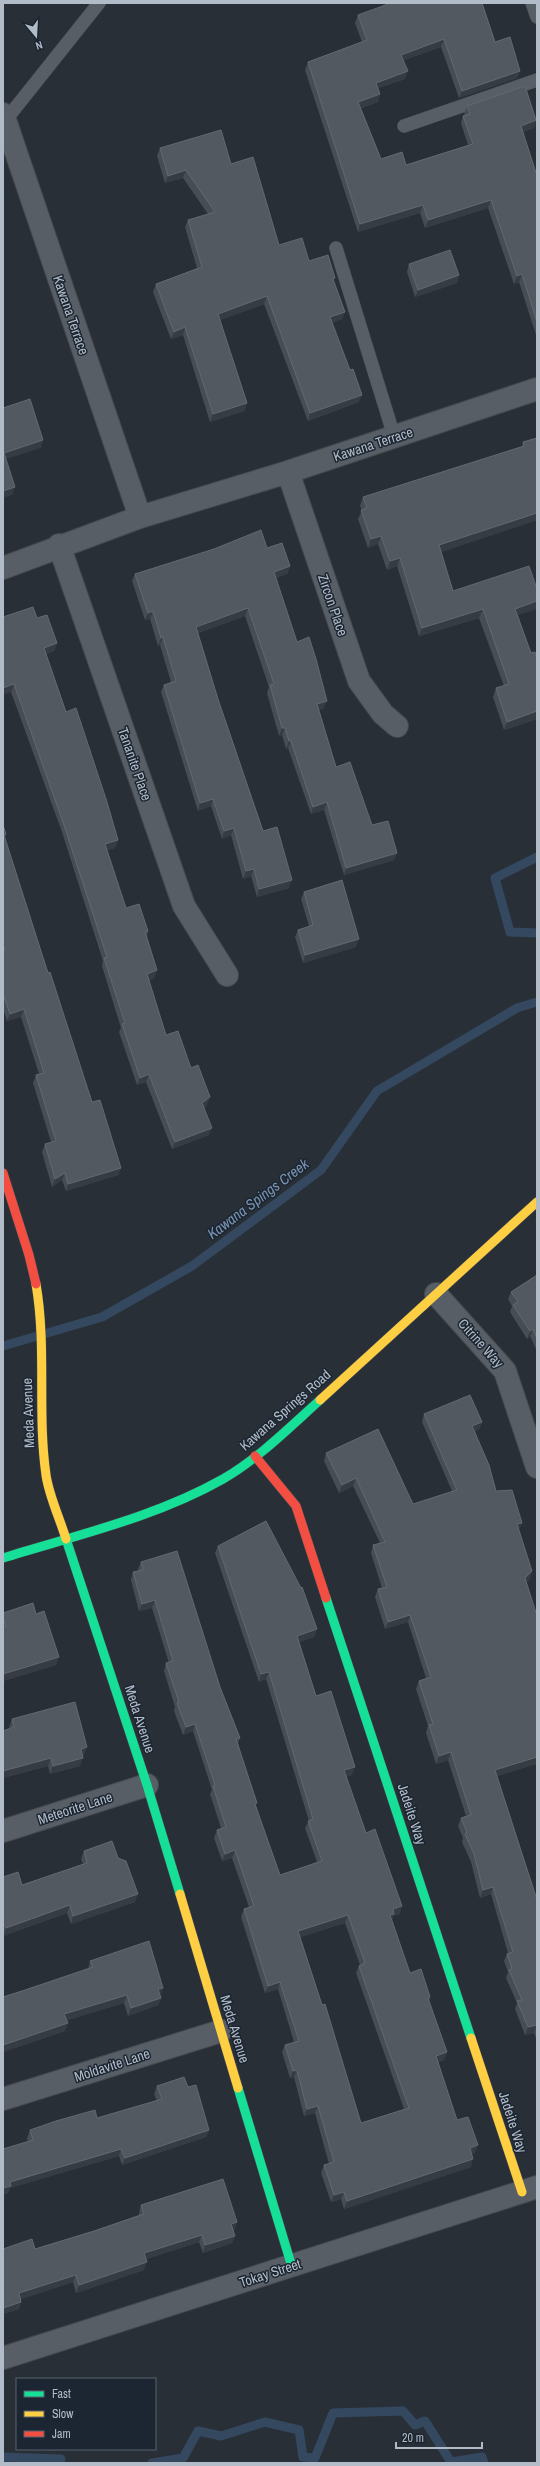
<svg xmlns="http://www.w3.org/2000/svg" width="540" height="2466" font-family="'Archivo Narrow',sans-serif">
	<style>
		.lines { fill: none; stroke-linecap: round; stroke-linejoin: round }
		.stream { stroke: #344960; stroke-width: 9 }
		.lane-casing { stroke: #454a50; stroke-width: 14 }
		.street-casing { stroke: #454a50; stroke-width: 24 }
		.fast-casing { stroke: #454a50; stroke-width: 10 }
		.slow-casing { stroke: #454a50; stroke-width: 10 }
		.jam-casing { stroke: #454a50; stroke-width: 10 }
		.lane { stroke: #585e65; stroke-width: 13 }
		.street { stroke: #585e65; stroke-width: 22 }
		.fast { stroke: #16e098; stroke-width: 9 }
		.slow { stroke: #ffcf43; stroke-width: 9 }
		.jam { stroke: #f24e42; stroke-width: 9 }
		.wall { fill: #474d54; fill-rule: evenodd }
		.shaded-wall { fill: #363c43 }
		.building { fill: #535960; stroke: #626970; fill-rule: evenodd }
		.labels { text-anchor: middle; stroke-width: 3; stroke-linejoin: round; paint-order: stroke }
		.street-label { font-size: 14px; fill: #b2bcc8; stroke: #1c2632 }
		.water-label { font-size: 15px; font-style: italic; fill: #7994b1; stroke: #1c2632 }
	</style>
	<rect width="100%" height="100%" fill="#282f37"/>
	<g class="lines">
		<path class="stream" d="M537 857 495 878 510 932 537 933
			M3 1346 102 1317 192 1266 321 1170 377 1091 517 1008 537 1002
			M3 2457 61 2459 58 2463
			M152 2463 183 2458 198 2431 221 2436 265 2422 299 2430 303 2457 315 2458 333 2413 403 2411 415 2425 425 2421 451 2462 482 2457 484 2463"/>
		<defs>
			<path id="lane" d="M532 3 537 17
				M5 121 99 3
				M404 126 537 80
				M336 248 394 436"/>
			<path id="street" d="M3 114 140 517
				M288 472 359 681 383 714 397 726
				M59 545 184 906 227 975
				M3 568 140 517 288 472 537 389
				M436 1294 505 1371 537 1467
				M3 1831 147 1785
				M3 2099 221 2031
				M3 2358 537 2187"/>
			<path id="fast" d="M66 1539 147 1785 180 1894
				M3 1558C77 1535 156 1517 223 1479 258 1459 291 1426 320 1400
				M326 1598 471 2038
				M238 2088 292 2267"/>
			<path id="slow" d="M36 1284C47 1348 37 1412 46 1475 49 1496 60 1519 66 1539
				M320 1400 537 1202
				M180 1894 238 2088
				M471 2038 522 2192"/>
			<path id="jam" d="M3 1173 29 1255 36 1284
				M255 1456 296 1506 326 1598"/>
		</defs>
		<use href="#lane" class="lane-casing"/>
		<use href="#street" class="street-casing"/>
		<use href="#fast" class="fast-casing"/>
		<use href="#slow" class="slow-casing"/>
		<use href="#jam" class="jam-casing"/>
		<use href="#lane" class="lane"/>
		<use href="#street" class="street"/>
		<use href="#fast" class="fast"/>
		<use href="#slow" class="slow"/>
		<use href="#jam" class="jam"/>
	</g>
	<path class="wall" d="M358 15 495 42 520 71 517 78 459 98 441 47 404 60 405 79 378 88V102L361 108 381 159 406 165 468 145 461 123 463 116 465 115 464 114 467 106 536 120 534 128 523 132 537 176V338L519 282 514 284 488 208 425 228 420 213 358 232 305 70 308 62 362 42 355 23Z
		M160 148 231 164 279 245 309 261 334 282 345 312 342 319 332 323 359 402 308 421 264 304 220 320 247 403 244 411 210 422 183 335 171 339 153 292 156 284 197 268 185 227 188 220 208 214 183 178 165 183 157 156Z
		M409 264 459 275 457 283 415 297 407 272Z
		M537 438V520L441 552 453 591 518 615 531 653 537 659V719L504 730 493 697 496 688 504 686 479 618 419 636 397 566 387 570 378 544 368 548 358 519 362 510 360 506 363 497 522 447 523 442Z
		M267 548 290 566 287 574 276 578 297 642 324 708 319 710 336 767 372 825 397 853 394 860 344 875 324 810 311 814 288 748 286 749 282 735 279 736 267 693 269 687 245 616 198 633 218 699 263 831 289 888 257 897 251 876 243 879 231 835 222 839 211 806 198 811 161 692 164 685 171 682 160 645 158 646 150 619 145 620 132 581 135 574Z
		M37 618 57 643 54 651 46 654 66 712 118 840 115 848 107 850 126 908 148 931 147 936 157 970 154 978 149 980 166 1035 191 1068 207 1105 204 1108 209 1135 172 1149 146 1082 137 1085 119 1032 121 1028 102 966 103 961 62 832 11 692Z
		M3 825 6 834 5 839 48 973 92 1102 121 1168 118 1175 66 1191 62 1180 52 1187 42 1152 45 1144 51 1142 33 1083 36 1075 39 1074 21 1017 7 1021 3 1009Z
		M304 892 356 947 303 963 295 937 298 930 309 926 301 899Z
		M537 1275V1349H536L530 1336 527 1339 510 1312 512 1306 508 1299 511 1292Z
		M424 1414 482 1422 479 1429 475 1431 496 1491 519 1531 530 1579 526 1582 537 1616V1766L536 1764 497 1776 537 1900V2041L534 2033 525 2035 515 2009 517 2003 506 1978 508 1972 504 1961 507 1954 508 1953 491 1894 480 1898 471 1862 462 1842 463 1838 458 1826 461 1818 466 1816 448 1760 436 1764 426 1733 428 1726 416 1689 419 1681 426 1678 408 1622 385 1629 375 1597 378 1589 382 1588 371 1553 373 1545 380 1543 353 1486 339 1493 324 1461 326 1453 413 1504 452 1491 422 1422Z
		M218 1546 317 1629 314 1637 299 1642 316 1696 352 1775 346 1776 366 1833 400 1914 393 1916 392 1920 410 1973 430 1997 429 2001 447 2052 444 2060 438 2062 457 2120 475 2153 472 2154 471 2167 344 2209 341 2199 331 2202 321 2173 324 2165 329 2164 315 2113 304 2116 294 2077 290 2078 282 2052 285 2045 294 2042 278 1989 265 1993 241 1917 244 1909 249 1907 232 1858 222 1861 214 1838 217 1830 221 1828 210 1794 212 1790 193 1731 183 1735 174 1711 175 1707 164 1671 166 1663H169L152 1608 139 1611 131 1580 133 1572 139 1571 138 1569 141 1562 220 1687 240 1738 238 1743 256 1807 280 1875 317 1862 305 1828 309 1821 266 1679 259 1682 215 1553ZM345 1923 360 1965 359 1966 356 1973 404 2109 361 2123 300 1937Z
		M3 1613 36 1614 56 1665 3 1681Z
		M12 1719 84 1755H83L80 1766 50 1774 48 1766 3 1778V1731L10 1729 9 1727Z
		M84 1851 118 1858 135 1902 71 1924 67 1913 3 1936V1877L22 1885 83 1864 81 1859Z
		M90 1961 160 1995 161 1998 158 2005 128 2016 124 2003 67 2020 68 2023 65 2031 3 2052V1997L25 1990 88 1969Z
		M157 2086 188 2087 209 2130 206 2137 122 2165 119 2156 10 2188 8 2193 3 2195 28 2142 27 2138 30 2130 97 2118 157 2101 154 2094Z
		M141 2205 237 2222 234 2230H233L235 2236 232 2243 203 2253 199 2242 146 2259 144 2270 76 2293 73 2282 21 2299V2302L19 2309 3 2314 35 2249 94 2231 139 2215V2213Z"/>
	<path class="shaded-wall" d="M444 39 441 47 399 62 401 55Z
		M408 71 405 79 373 90 376 83Z
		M520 71 517 78 459 98 462 91Z
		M380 94 378 102 356 109 358 102Z
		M536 120 534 128 518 134 521 126Z
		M186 170 183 178 165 183 168 176Z
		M491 200 488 208 425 228 428 220Z
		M423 205 420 213 358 232 360 224Z
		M522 274 519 282 514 284 517 276Z
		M459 275 457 283 415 297 418 290Z
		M267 296 264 304 215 322 218 314Z
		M345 312 342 319 327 325 330 317Z
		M185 327 183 335 171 339 174 332Z
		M362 395 359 402 308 421 310 413Z
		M247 403 244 411 210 422 213 414Z
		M43 440 41 448 3 460 4 453Z
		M15 487 12 495 3 498V491Z
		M537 513V520L436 554 439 545Z
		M381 536 378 544 368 548 371 539Z
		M400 558 397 566 387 570 390 561Z
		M290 566 287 574 271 580 274 572Z
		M537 601V609L512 617 515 609Z
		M248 608 245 616 194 634 196 627Z
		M483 609 479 618 419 636 422 628Z
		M153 611 150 619 145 620 148 613Z
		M163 637 160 645 158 646 161 638Z
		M57 643 54 651 41 655 44 648Z
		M14 684 11 692 3 695V688Z
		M327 701 324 708 314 711 317 704Z
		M537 711V719L504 730 507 722Z
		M282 728H285L282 735 279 736Z
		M289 741H291L288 748 286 749Z
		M213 799 211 806 198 811 200 803Z
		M327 802 324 810 311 814 313 807Z
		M234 828 231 835 222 839 224 831Z
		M118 840 115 848 103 852 105 844Z
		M397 853 394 860 344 875 346 868Z
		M254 869 251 876 243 879 246 871Z
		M292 880 289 888 257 897 259 889Z
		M359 939 356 947 303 963 305 955Z
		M157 970 154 978 144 981 147 974Z
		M24 1009 21 1017 7 1021 10 1014Z
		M149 1074 146 1082 137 1085 140 1078Z
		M210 1097 207 1105 199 1111 202 1103Z
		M212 1128 209 1135 172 1149 175 1142Z
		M121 1168 118 1175 66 1191 68 1184Z
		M65 1173 62 1180 52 1187 55 1179Z
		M533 1329 530 1336 527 1339 530 1331Z
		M482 1422 479 1429 470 1433 472 1426Z
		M356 1478 353 1486 339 1493 342 1485Z
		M522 1523 519 1530 517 1524Z
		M532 1571 530 1579 522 1586 525 1578Z
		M155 1600 152 1608 139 1611 142 1604Z
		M410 1615 408 1622 385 1629 388 1622Z
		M317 1629 314 1637 294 1644 297 1636Z
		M59 1657 56 1665 3 1681V1674Z
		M269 1672 266 1679 259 1682 261 1674Z
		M195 1724 193 1731 183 1735 186 1727Z
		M87 1747 84 1755 78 1757 81 1749Z
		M451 1752 448 1760 436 1764 439 1756Z
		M537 1757 536 1764 492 1778 495 1770Z
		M51 1758 48 1766 3 1778V1771Z
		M83 1758 80 1766 50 1774 53 1766Z
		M355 1767 352 1775 341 1778 344 1770Z
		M235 1850 232 1858 222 1861 225 1854Z
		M493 1887 491 1894 480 1898 483 1890Z
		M138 1894 135 1902 71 1924 73 1916Z
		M70 1905 67 1913 3 1936 6 1928Z
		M402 1906 400 1914 393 1916 391 1921 387 1923 393 1909Z
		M348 1915 345 1923 296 1939 298 1931Z
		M3 1926H5L3 1932Z
		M280 1982 278 1989 265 1993 268 1986Z
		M163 1988 161 1995 158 1989Z
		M127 1995 124 2003 62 2022 64 2014Z
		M161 1998 158 2005 128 2016 131 2008Z
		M68 2023 65 2031 3 2052V2045Z
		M537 2025 534 2033 525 2035 528 2027Z
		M447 2052 444 2060 434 2064 436 2056Z
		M297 2070 294 2077 290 2078 293 2071Z
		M318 2106 315 2113 304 2116 307 2109Z
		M209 2130 206 2137 122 2165 125 2158Z
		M478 2145 475 2153 467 2156 470 2148Z
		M121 2149 119 2156 10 2188 8 2193 3 2195V2188L10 2182Z
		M473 2159 471 2167 344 2209 347 2201Z
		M344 2192 341 2199 331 2202 334 2195Z
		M237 2222 234 2230 228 2232 231 2224Z
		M202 2235 199 2242 141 2261 144 2253Z
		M235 2236 232 2243 203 2253 205 2245Z
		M147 2262 144 2270 76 2293 79 2285Z
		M76 2275 73 2282 16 2301 19 2293Z
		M21 2302 19 2309 3 2314V2308Z"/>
	<path class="building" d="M391 3H482L495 42 510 37 520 71 462 91 444 39 401 55 408 71 376 83 380 94 358 102 381 159 402 152 406 165 473 144 463 116 470 114 467 106 525 86 536 120 521 126 537 176V322L522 274 517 276 491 200 428 220 423 205 360 224 308 62 367 40 358 15Z
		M221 130 231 164 253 157 279 245 302 238 309 261 328 255 335 278 333 279 345 312 330 317 350 370 353 369 362 395 310 413 267 296 218 314 247 403 213 414 185 327 174 332 156 284 202 267 188 220 215 212 186 170 168 176 160 148Z
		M450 250 459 275 418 290 409 264Z
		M30 399 43 440 4 453 15 487 3 491V408Z
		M537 438V513L439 545 453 591 529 566 537 589V601L515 609 531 653 535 652 537 659V711L507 722 496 688 509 684 483 609 422 628 400 558 390 561 381 536 371 539 361 510 367 508 363 497 524 446 523 442Z
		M261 530 267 548 282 543 290 566 274 572 297 642 309 637 316 659 327 701 317 704 336 767 350 762 372 825 388 821 397 853 346 868 327 802 313 807 291 741H289L285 728H282L270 685 274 684 248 608 196 627 218 699 263 831 277 827 292 880 259 889 254 869 246 871 234 828 224 831 213 799 200 803 164 685 176 681 163 637 161 638 153 611 148 613 135 574 214 549Z
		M33 607 37 618 47 615 57 643 44 648 66 712 76 708 107 802 118 840 105 844 126 908 139 904 148 931 145 932 157 970 147 974 166 1035 178 1031 191 1068 198 1065 210 1097 202 1103 212 1128 175 1142 149 1074 140 1078 122 1024 125 1023 104 958 107 957 64 825 14 684 3 688V617Z
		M3 825 6 834 4 835 48 973 50 972 92 1102 100 1100 121 1168 68 1184 65 1173 55 1179 45 1144 56 1141 36 1075 44 1073 24 1009 10 1014 3 993V951L5 950 3 945Z
		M342 880 359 939 305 955 298 930 313 925 304 892Z
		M537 1275V1339L533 1329 530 1331 513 1305 518 1302 511 1292Z
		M470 1395 482 1422 472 1426 489 1465 496 1491 512 1490 522 1523 517 1524 532 1571 525 1578 537 1616V1757L495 1770 537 1900V2025L528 2027 517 2001 522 2000 509 1970 512 1969 507 1954 513 1952 493 1887 483 1890 474 1854 465 1834 467 1832 461 1818 471 1815 451 1752 439 1756 429 1725 433 1724 419 1681 431 1677 410 1615 388 1622 378 1589 387 1587 373 1545 385 1542 356 1478 342 1485 326 1453 378 1429 413 1504 457 1490 424 1414Z
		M266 1521 301 1588 302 1587 317 1629 297 1636 316 1696 331 1691 355 1767 344 1770 366 1833 375 1829 402 1906 393 1909 394 1914 390 1915 410 1973 421 1969 430 1997 428 1998 447 2052 436 2056 457 2120 468 2117 478 2145 470 2148 473 2159 347 2201 344 2192 334 2195 324 2165 334 2162 318 2106 307 2109 297 2070 293 2071 285 2045 299 2041 280 1982 268 1986 244 1909 254 1906 235 1850 225 1854 217 1830 226 1827 213 1786 215 1785 195 1724 186 1727 177 1703 179 1702 166 1663 173 1661 155 1600 142 1604 133 1572 143 1570 141 1562 177 1551 220 1687 240 1738 236 1739 257 1803 255 1804 280 1875 322 1861 308 1821 313 1819 269 1672 261 1674 218 1546ZM348 1915 365 1963 359 1966 409 2108 361 2123 325 2004 322 2005 298 1931Z
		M33 1603 36 1614 44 1611 59 1657 3 1674V1627L6 1626 3 1617V1613Z
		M75 1702 87 1747 81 1749 83 1758 53 1766 51 1758 3 1771V1731L14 1727 12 1719Z
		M112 1841 118 1858 126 1861 138 1894 73 1916 70 1905 6 1928 5 1926H3V1877L18 1872 22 1885 87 1863 84 1851Z
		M149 1941 163 1988 158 1989 161 1998 131 2008 127 1995 64 2014 68 2023 3 2045V1997L25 1990 93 1967 90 1961Z
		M184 2077 188 2087 196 2085 209 2130 125 2158 121 2149 10 2182 11 2186 3 2188V2149L33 2140 30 2130 56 2121 95 2110 97 2118 162 2099 157 2086Z
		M223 2179 237 2222 231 2224 235 2236 205 2245 202 2235 144 2253 147 2262 79 2285 76 2275 19 2293 21 2302 3 2308V2249L32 2239 35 2249 94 2231 144 2214 141 2205Z"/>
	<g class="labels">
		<g class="street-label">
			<text transform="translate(71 315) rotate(71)" y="5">Kawana Terrace</text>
			<text transform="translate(373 444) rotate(-18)" y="5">Kawana Terrace</text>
			<text transform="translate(333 605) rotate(71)" y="5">Zircon Place</text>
			<text transform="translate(135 764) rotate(71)" y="5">Tananite Place</text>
			<text transform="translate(481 1343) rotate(48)" y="5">Citrine Way</text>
			<text transform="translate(285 1410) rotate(-41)" y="5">Kawana Springs Road</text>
			<text transform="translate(28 1413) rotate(-92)" y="5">Meda Avenue</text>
			<text transform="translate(140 1719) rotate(72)" y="5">Meda Avenue</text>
			<text transform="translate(75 1808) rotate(-18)" y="5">Meteorite Lane</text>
			<text transform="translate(412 1814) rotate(72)" y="5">Jadeite Way</text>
			<text transform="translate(235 2029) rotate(73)" y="5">Meda Avenue</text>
			<text transform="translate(112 2065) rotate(-18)" y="5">Moldavite Lane</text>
			<text transform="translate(513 2122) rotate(72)" y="5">Jadeite Way</text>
			<text transform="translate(270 2273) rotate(-18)" y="5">Tokay Street</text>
		</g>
		<g class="water-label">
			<text transform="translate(258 1199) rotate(-37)" y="5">Kawana Spings Creek</text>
		</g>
	</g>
	<rect width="540" height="2466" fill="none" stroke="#b2bcc8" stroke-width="8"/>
	<rect x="16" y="2378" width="140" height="72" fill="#1c2632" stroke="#58626e"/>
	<rect x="24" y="2391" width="20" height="6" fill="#16e098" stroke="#58626e"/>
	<text x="52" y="2398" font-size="12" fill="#b2bcc8">Fast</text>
	<rect x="24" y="2411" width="20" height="6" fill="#ffcf43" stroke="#58626e"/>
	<text x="52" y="2418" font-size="12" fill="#b2bcc8">Slow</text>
	<rect x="24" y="2431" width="20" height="6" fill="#f24e42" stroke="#58626e"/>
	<text x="52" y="2438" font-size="12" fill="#b2bcc8">Jam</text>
	<g transform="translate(36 36) rotate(162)" stroke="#1c2632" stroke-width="3" paint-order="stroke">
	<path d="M0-3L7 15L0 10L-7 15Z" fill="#b2bcc8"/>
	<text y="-6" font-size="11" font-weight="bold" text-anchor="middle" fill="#b2bcc8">N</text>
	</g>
	<path d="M396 2442v6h86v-6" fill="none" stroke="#b2bcc8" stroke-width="2"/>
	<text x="402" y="2442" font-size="12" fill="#b2bcc8" stroke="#1c2632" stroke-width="3" paint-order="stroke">20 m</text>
</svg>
